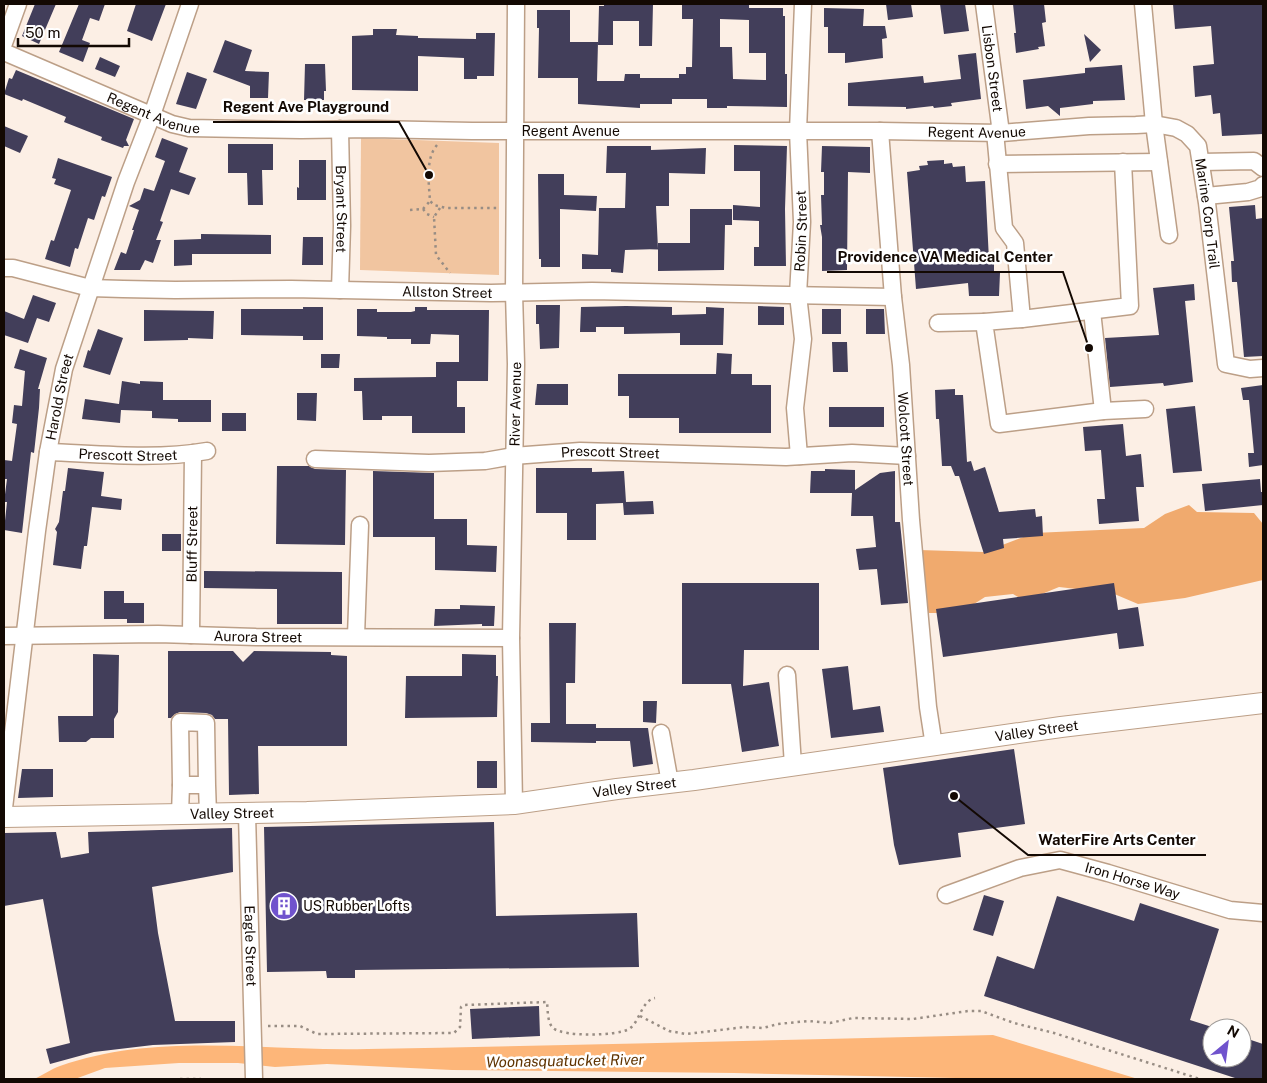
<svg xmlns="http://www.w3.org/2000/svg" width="1267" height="1083" font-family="'Public Sans',sans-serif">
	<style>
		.green { fill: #f1c5a0 }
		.forest { fill: #f0aa6e }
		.water { fill: #fdb679 }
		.building { fill: #423e5a; fill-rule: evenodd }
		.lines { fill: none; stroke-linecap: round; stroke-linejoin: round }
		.minor-casing { stroke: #bc9f87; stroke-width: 19 }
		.major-casing { stroke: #bc9f87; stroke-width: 22 }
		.path { stroke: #988d84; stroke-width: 2.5; stroke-dasharray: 2.5 4; stroke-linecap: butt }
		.minor { stroke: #fff; stroke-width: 16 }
		.major { stroke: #fff; stroke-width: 20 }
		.labels { text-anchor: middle; stroke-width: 5; stroke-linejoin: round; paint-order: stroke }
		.street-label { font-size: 14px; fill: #130903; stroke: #fff }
		.poi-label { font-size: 14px; fill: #130903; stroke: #fff; text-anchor: start }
		.water-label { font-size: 15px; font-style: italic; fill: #5f3300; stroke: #fff }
		.leader { fill: none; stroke: #130903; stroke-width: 2 }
		.callout-dot { fill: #130903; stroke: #fff; stroke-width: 2 }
		.callout-label { font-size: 15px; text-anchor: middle; font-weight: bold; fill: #130903; stroke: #fff; stroke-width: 5; stroke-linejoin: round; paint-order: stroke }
	</style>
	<rect width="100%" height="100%" fill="#fcefe5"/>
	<path class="green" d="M361 138 499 143V275L360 270Z"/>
	<path class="forest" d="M1189 505 1197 512 1254 513 1263 524V580L1185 598 1138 604 1112 593 1059 587 1025 601 1013 594 985 597 960 613H924L919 550 984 552 1034 533 1144 528 1165 514Z"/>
	<path class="water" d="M993 1035 1138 1079H1001L734 1073 452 1070 327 1064 275 1067 238 1063H179L105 1068 75 1079H34C43 1075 51 1069 60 1066 159 1031 266 1052 368 1049 576 1045 785 1040 993 1035Z"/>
	<path class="building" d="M35 4H56L39 44 22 36Z
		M79 4H105L99 21 90 18 82 40 90 43 83 62 59 52Z
		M136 4H166L152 41 127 31Z
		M604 4H653L652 46H639V21H613V45H598L599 6H604Z
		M682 4H749V8H783V16H785V74H787V107L727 106V108H707V99H672V104H640V108L578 104V78H538L539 28H537V10H570V42H598L597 81H624L625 74H640V78H679V74H686V67H692L693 19H682ZM720 19 749 20V53H766V80L733 79 732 47H720Z
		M886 4H911L913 17 888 20Z
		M940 4H965L969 31 944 34Z
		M1013 4H1044L1046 22 1042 23 1045 46 1038 47 1039 49 1016 53 1014 33H1016Z
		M1173 4H1263V134L1222 136 1220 113 1213 114 1211 95 1195 97 1193 66 1214 64 1211 26 1175 29Z
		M824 8 864 9 863 26H885L887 38 882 39 883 58 845 63V53H828V27H824Z
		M373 29H397L396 35 418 36V38L476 39V33H495L494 76H477V79H464V58L418 56V91L352 90V36L373 35Z
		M1084 34 1101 50 1090 62Z
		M225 40 252 50 245 71 269 72 268 98H250V86L213 72Z
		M976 53 981 99 951 103 952 106 934 108 933 106 906 109V107L848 106V83L923 76 924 83 961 79 958 55Z
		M100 57 120 66 115 77 95 69Z
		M305 64H325L326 91H324V100H304Z
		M1122 65 1125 100 1093 101V104L1060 108V116L1048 106 1026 109 1023 80 1085 73V68Z
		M16 70 134 119 126 140 129 146H124L123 148 101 140 102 137 64 122 66 117 23 99 22 101 4 94 9 78 12 79Z
		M187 72 207 79 196 109 176 104Z
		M4 126 28 136 20 153 4 146Z
		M162 138 188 148 179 172 196 178 189 195 171 189 160 221 163 222 156 240H161L153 263 145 260 140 270H114L121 252 126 254 134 230H132L139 210 129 206 140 200 144 188 154 191 165 161 155 157Z
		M228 144H273V170H262L263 205H248L247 173H228Z
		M734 145 787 146 785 209 786 266H754V247H759V221L733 220V205L760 207V171H734Z
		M607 146H651V150L706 148 705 174 669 173V206H656L658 249 625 250 623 273 611 272V269H582V254L598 255 599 208H625L626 173H606Z
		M822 146 870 147V173L848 172 847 270 822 271V237L820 225H822L821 195H824V172H821Z
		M58 158 112 177 105 197 102 196 94 220 88 218 78 249 75 248 70 267 45 259 51 240 54 241 71 190 54 184 56 179 52 178Z
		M299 160H326V200H297V187L299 188Z
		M944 160V164L952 163 953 167 965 166 966 182 985 181 989 260H994V273H1000L999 296H969L968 283 916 289 907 172 920 170 919 166 928 165 927 161Z
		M538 174H564V195L597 196 596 211 560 209V267H541V259H539Z
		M1255 205 1256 219 1263 218V356L1244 357 1237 282H1232L1231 261H1234L1229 207Z
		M690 209H732V225H725L724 270 658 271V243H690Z
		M201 234 271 235V254H192V265L174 266V240L201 239Z
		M303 237H323V265H302Z
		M1194 284 1195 300 1185 301 1193 382 1164 386 1163 383 1110 387 1105 338 1159 335 1153 288Z
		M33 295 56 303 49 322 37 318 28 343 4 335V311L24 319Z
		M536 305H560L559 348 540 349 539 324H536Z
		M626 306 672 307V315L706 314V307L724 308 723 345H680V333L624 334V327H596V332H580L581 307Z
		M758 306 784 307V325H758Z
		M303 307H323V340H303V336L241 335V309H303Z
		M415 307H427V310H489L488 381H457V407H465V433H412V416H382V420H363L362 391H354V378L436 377V362H459V335L431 334 430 344H411V339H387V337L357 336V309H377V312H411L415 311Z
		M822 309H841V334H822Z
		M866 309H884L885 334H866Z
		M144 310 214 311 213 339 188 338V340L144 341Z
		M98 329 123 338 110 375 83 367 88 350 90 351Z
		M832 342H847L848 372H833Z
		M20 349 47 358 38 389H40L39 408 34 453 31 452 22 533 4 530 7 502H4L7 479H4V460L12 461 17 424 12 423 14 405 22 406 25 371 14 368Z
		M717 353 732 354 731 374H752V385H771V433H679V418H629V396H618V374H716Z
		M321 354H340L339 368H321Z
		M122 381 140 384V381L163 382V400H211V422H178V419L152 418V411L121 410 120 423 82 419 85 399 119 404Z
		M537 384H568V405H535Z
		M1263 385V465L1249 467 1248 453H1254L1249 400H1243L1241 388Z
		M955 389V395H963L967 462 971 461 974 471 985 467 999 512 1035 509 1036 517 1042 516 1043 536 1003 539 1004 548 984 554 959 476H955L951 466H942L939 419H936L935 390Z
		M297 393H317L316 421 297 420Z
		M1195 406 1202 471 1173 473 1166 409Z
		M829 407H884V427H829Z
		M222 413H246V431H222Z
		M1123 424 1126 456 1141 454 1144 487H1136L1139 521 1099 524 1097 499H1105L1101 450 1085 451 1083 427Z
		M277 466H309L315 469 346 470 345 545 276 544Z
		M68 468 104 472 101 496 122 499 121 510 92 507 87 546H84L81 569 53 565 57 532 55 529 59 522 63 491H65Z
		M536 468H592V472L624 471 626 502 653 501 654 514 624 515 623 503 596 504V540H567V513H536Z
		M825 469 855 470V490L880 473 895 471V522H900L908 603 881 605 877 569 859 570 856 549 876 547 873 516H851L852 493H810L811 471H825Z
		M373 471 434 473V519H467V545L497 546 496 572 435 570V537H373Z
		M1260 479 1261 492H1263V505L1205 511 1202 484Z
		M162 534H181V551H162Z
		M204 571 342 572V624H277V589L204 588Z
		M682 583H819V650H744L743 686 769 682 779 746 742 752 731 684H682Z
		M1114 583 1118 610 1138 607 1144 646 1119 649 1117 633 943 657 936 609Z
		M104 591H124V603H144V623H127V619H104Z
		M460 605 495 606 494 626H482V624L434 626 435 609H460Z
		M549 623H576L575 683H566V724H596V728H648L653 764 633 767 630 741H596V743L531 742V723H550Z
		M168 651H233L243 662 254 651 331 652V655L347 656V746H258L259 794 229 795 228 719H215L212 715 206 713 180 712 175 714 171 718H168Z
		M93 654 119 655 118 712 114 719V738H91L86 742H59L58 716H93Z
		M462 654 496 655V676H498L497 717 405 718 406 676H462Z
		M848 666 853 710 880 706 884 732 831 738 822 669Z
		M643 701H657L656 723 643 722Z
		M1014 749 1025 824 958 833 961 857 899 865 894 845 883 768Z
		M477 761H497V788H477Z
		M22 769H53V797L18 798Z
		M494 822 496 916 637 913 639 967 355 970V978H327L326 971 267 972 264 827Z
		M232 828 233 872 152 887 158 933 175 1021H235V1042L153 1045 94 1052 50 1064 46 1049 70 1043 43 899 4 906V833L56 832 61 858 89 853 88 832Z
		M984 895 1004 901 993 936 973 930Z
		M1057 896 1134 921 1140 903 1219 929 1190 1020 1212 1027V1058H1242V1037L1263 1044V1079H1238L984 996 997 956 1034 969Z
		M539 1006 540 1036 472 1039 470 1009Z"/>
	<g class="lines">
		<defs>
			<g id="minor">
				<path id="s1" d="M984 4 1001 133"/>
				<path d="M1143 4 1154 124 1169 235"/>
				<path d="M4 43 18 4"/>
				<path id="s2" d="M4 52 172 124 189 128 301 130 372 129 472 131H880L1001 133 1089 126 1136 125 1154 124 1176 128 1187 134 1198 146 1207 203 1226 364 1250 369 1263 368"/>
				<path id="s3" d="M340 129 342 226 340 290"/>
				<path id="s4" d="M880 131 893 297 901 365 911 520 928 707 934 746"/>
				<path d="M995 132 1004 228 1015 243 1022 319 984 322 999 424 1103 411 1092 311"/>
				<path d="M1201 162 1254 161 1263 168"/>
				<path d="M997 164 1159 162"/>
				<path d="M1206 196 1248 192 1261 188 1263 185"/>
				<path id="s5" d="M4 268H13L90 288 123 289 175 290 291 289 491 293 592 291 893 297"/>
				<path d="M1022 319 1130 306 1123 162"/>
				<path d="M938 323 984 322"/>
				<path d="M1103 411 1145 409"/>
				<path id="s6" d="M48 452C100 454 155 460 207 451"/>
				<path id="s7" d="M799 456 795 408 803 339 798 295 802 222 798 131 803 4"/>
				<path id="s8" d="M315 459 429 463 485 461 513 456 580 451 786 457 852 453 907 456"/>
				<path id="s9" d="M191 635 193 453"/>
				<path id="s10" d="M4 636 158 634 256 637 511 638"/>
				<path d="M356 636 360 525"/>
				<path d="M787 675 793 765"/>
				<path d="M661 733 670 783"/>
				<path d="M207 785 206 723 180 722 181 785H207L208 814"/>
				<path id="s11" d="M514 804 511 638 516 364 514 293 516 4"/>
				<path id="s12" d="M4 808 37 531 48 452 64 369 126 182 152 115 190 4"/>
				<path d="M180 814 181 785"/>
				<path id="s13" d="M247 814 254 1079"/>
				<path id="s14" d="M946 895 1020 868 1060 860 1108 873 1230 910 1263 913"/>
			</g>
			<g id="major">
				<path id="s15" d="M4 817 307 812 514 804 617 789 694 780 1061 727 1263 703"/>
			</g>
		</defs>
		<use href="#minor" class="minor-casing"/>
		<use href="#major" class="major-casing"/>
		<path class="path" d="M437 145C425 159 429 184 430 201L434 205 446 208H499
			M440 208 434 217 436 255 450 273
			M423 209 427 214 434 217
			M410 210 423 209 430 201
			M640 1016 669 1031 686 1034 745 1027 763 1028 778 1024 809 1021 830 1023 853 1018 913 1019 968 1011H981L1014 1023 1054 1033 1200 1079
			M268 1026H300L317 1034 454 1033 460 1027 461 1007 464 1005 547 1002C548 1010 547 1022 553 1028 563 1037 617 1036 629 1029 640 1022 641 1001 655 998
			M180 1079H201"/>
		<use href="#minor" class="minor"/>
		<use href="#major" class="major"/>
	</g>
	<defs>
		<symbol id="building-disc" viewBox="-11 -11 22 22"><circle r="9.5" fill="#7053cd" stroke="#fff"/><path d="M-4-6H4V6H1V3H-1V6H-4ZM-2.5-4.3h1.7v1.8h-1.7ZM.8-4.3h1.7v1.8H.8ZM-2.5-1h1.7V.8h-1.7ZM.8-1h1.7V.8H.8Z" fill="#fff"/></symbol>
	</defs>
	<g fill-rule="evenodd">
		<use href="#building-disc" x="268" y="890" width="32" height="32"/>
	</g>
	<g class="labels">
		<g class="street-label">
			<text dy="5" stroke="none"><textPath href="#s1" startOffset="65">Lisbon Street</textPath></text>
			<text dy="5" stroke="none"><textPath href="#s2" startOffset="162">Regent Avenue</textPath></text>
			<text dy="5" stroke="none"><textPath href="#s2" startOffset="582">Regent Avenue</textPath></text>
			<text dy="5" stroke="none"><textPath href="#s2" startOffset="988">Regent Avenue</textPath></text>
			<text dy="5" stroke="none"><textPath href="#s3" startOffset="80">Bryant Street</textPath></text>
			<text dy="5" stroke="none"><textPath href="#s2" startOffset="1285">Marine Corp Trail</textPath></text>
			<text dy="5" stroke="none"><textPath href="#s7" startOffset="226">Robin Street</textPath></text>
			<text dy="5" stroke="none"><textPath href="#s5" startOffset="446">Allston Street</textPath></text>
			<text dy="5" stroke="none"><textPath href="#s12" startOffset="415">Harold Street</textPath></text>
			<text dy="5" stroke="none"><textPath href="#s11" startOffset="400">River Avenue</textPath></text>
			<text dy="5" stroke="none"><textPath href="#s4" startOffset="309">Wolcott Street</textPath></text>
			<text dy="5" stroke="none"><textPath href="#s6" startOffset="80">Prescott Street</textPath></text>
			<text dy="5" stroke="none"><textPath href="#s8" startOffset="296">Prescott Street</textPath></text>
			<text dy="5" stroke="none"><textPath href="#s9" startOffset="91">Bluff Street</textPath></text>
			<text dy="5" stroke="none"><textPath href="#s10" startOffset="254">Aurora Street</textPath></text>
			<text dy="5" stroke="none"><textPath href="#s15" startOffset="1038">Valley Street</textPath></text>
			<text dy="5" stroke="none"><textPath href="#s15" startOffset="632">Valley Street</textPath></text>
			<text dy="5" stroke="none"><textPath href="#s15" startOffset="228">Valley Street</textPath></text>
			<text dy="5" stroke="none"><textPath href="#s14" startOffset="195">Iron Horse Way</textPath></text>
			<text dy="5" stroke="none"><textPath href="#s13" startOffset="132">Eagle Street</textPath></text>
		</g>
		<g class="poi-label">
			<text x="303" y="911">US Rubber Lofts</text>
		</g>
		<g class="water-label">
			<text transform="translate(565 1061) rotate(-1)" y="5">Woonasquatucket River</text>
		</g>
	</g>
	<path class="leader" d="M429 175L399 122H213M1089 348L1063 272H827M954 796L1028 855H1206"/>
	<g class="callout-dot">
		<circle cx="429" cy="175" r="5"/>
		<circle cx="1089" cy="348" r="5"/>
		<circle cx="954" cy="796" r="5"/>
	</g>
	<g class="callout-label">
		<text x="306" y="112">Regent Ave Playground</text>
		<text x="945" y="262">Providence VA Medical Center</text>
		<text x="1117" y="845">WaterFire Arts Center</text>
	</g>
	<rect width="1267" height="1083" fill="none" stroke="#130903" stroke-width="10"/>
	<g transform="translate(1227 1043) rotate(29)"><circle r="24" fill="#ffffff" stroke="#a19d9a"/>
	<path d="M0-4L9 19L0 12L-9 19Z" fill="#7053cd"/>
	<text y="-8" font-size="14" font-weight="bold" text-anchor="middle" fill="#130903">N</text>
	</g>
	<path d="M18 38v8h111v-8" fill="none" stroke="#130903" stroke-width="2.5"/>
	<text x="25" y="38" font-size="15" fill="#130903" stroke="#ffffff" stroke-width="4" paint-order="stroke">50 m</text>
</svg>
